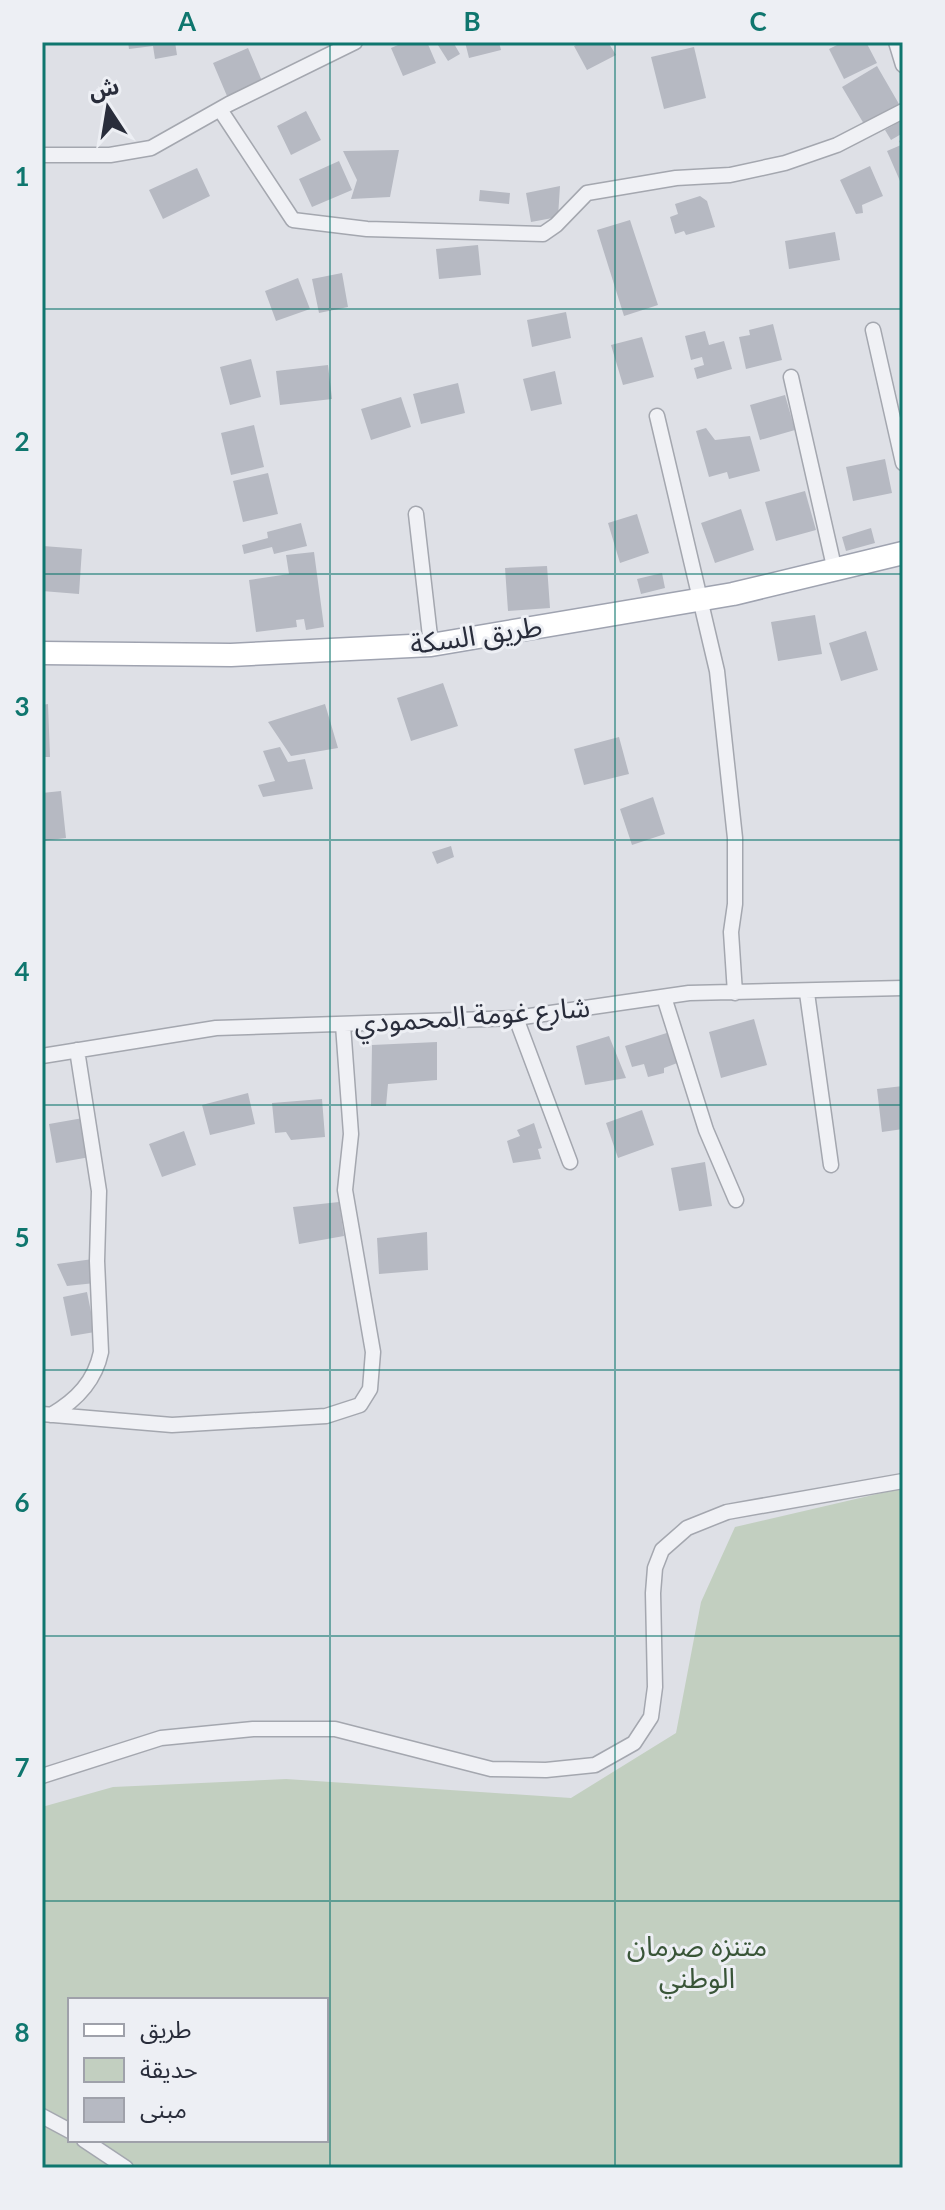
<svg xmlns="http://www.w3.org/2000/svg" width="945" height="2210" font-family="Lato,'Noto Sans Arabic',sans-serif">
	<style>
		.green { fill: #c2cfc0; fill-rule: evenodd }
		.building { fill: #b6b9c2 }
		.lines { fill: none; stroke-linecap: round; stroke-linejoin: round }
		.minor-casing { stroke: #a4a7af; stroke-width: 17 }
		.primary-casing { stroke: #9fa3b0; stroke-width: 25 }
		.minor { stroke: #f0f1f5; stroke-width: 14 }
		.primary { stroke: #fff; stroke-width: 22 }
		.grid { fill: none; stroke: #0f766e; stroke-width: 2; stroke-opacity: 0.55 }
		.labels { text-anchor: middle; stroke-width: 6; stroke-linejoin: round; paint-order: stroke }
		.street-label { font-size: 28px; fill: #292d3b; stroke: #edeff4 }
		.park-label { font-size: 28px; fill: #395538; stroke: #edeff4 }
		.neatline { fill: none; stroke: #0f766e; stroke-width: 3 }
		.grid-label { font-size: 26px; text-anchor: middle; font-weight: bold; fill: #0f766e }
	</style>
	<rect width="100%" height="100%" fill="#dee0e6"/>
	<path class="green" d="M903 1488V2168H42V1807L113 1787 286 1779 571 1798 676 1733 701 1602 735 1527ZM70 2000H326V2140H70Z"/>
	<path class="building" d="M128 42H175L177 55 155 59 153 46 129 49Z
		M405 42H427L436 63 403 76 391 48Z
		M436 42H453L460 54 448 61Z
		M465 42H499L501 50 469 58Z
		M582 42H608L616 55 587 70 574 46Z
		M843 42H866L877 63 844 79 829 49Z
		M694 47 706 98 664 109 651 57Z
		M248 48 262 81 227 96 213 63Z
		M877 66 899 104 864 124 842 87Z
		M306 111 321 140 291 155 277 126Z
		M903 120V133L891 140 885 130Z
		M903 139V188L887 151 901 145 899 141Z
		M399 150 390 197 351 199 357 180 343 151Z
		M339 161 352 190 312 207 299 179Z
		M870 166 883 196 862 205 863 213 856 214 840 180Z
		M197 168 210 196 163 219 149 190Z
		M560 186 558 217 531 222 526 193Z
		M480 190 510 193 509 204 479 201Z
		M700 196 707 201 715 227 686 235 684 231 675 234 670 217 678 214 675 204Z
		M630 220 658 305 624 316 597 230Z
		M835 232 840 260 789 269 785 241Z
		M478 245 481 275 439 279 436 249Z
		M342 273 348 307 319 313 312 279Z
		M298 278 310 309 276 321 265 291Z
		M566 312 571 338 532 347 527 320Z
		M773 324 782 360 746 369 739 337 750 335 749 330Z
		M705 331 709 345 724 341 732 369 697 379 694 368 704 365 702 357 691 360 685 336Z
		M642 337 654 377 623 385 611 345Z
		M251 359 261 397 230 405 220 367Z
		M328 365 332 399 280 405 276 371Z
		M555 371 562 404 531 411 523 379Z
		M458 383 465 413 421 424 413 394Z
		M785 395 795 430 760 440 750 405Z
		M401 397 411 427 371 440 361 409Z
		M254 425 264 467 231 475 221 433Z
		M706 428 715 440 750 436 760 471 729 479 727 472 709 477 696 431Z
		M885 459 892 493 853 501 846 467Z
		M268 473 278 514 243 522 233 481Z
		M805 491 816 530 776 541 765 502Z
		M741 509 754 550 715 563 701 523Z
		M637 514 649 553 620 563 608 523Z
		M301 523 307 546 274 554 272 547 244 554 242 545 268 538 267 532Z
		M871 528 875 543 846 551 842 537Z
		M43 546 82 549 79 594 42 591Z
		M314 552 324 627 306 630 304 619 296 620 297 627 256 632 249 580 289 574 286 555Z
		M547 566 550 608 508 611 505 568Z
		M662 573 665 588 641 594 637 579Z
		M815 615 822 654 778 661 771 622Z
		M866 631 878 670 841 681 829 643Z
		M443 683 458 726 411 741 397 698Z
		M48 704 50 757H42V705Z
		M325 704 338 748 291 756 268 722Z
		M619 737 629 774 584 785 574 749Z
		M280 747 288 762 305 759 313 789 263 797 258 785 275 781 263 751Z
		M61 791 66 838 42 841V793Z
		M653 797 665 834 632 845 620 809Z
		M451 846 454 857 437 864 432 852Z
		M754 1019 767 1065 721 1078 709 1032Z
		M670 1032 680 1062 664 1068V1073L648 1077 644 1064 632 1067 625 1046Z
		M609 1036 626 1078 585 1085 576 1046Z
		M437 1042V1080L388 1084 386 1106H371L372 1045Z
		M903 1086V1129L882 1132 877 1089Z
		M248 1093 255 1124 210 1135 202 1105Z
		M322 1099 325 1137 291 1140 286 1132 275 1133 272 1103Z
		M642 1110 654 1145 618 1158 606 1123Z
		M83 1118 90 1157 56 1163 49 1124Z
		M534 1123 542 1148 538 1149 541 1159 513 1163 507 1141 520 1136 517 1130Z
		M184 1131 196 1165 162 1177 149 1144Z
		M705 1162 712 1206 679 1211 671 1168Z
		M339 1202 344 1236 299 1244 293 1207Z
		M427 1232 428 1270 379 1274 377 1238Z
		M93 1259 95 1283 67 1286 57 1264Z
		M87 1292 95 1332 71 1336 63 1297Z"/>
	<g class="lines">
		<defs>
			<path id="minor" d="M896 42 903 65
				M221 111 293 220 367 229 543 234 556 225 587 193 676 178 730 175 785 163 837 145 903 111
				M42 155H110L151 148 229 104 355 42
				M873 330 903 463
				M791 377 835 571
				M657 416 717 671 735 838V904L731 932 735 993
				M416 514 431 645
				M807 993 831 1165
				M664 997 706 1130 736 1200
				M516 1018 570 1162
				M42 1056 216 1028 516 1018 689 993 903 988
				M42 1414 172 1425 326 1416 360 1405 370 1389 373 1352 345 1190 351 1134 343 1025
				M51 1415C77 1400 95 1381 101 1352L97 1261 99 1191 77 1050
				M42 1776 161 1738 253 1729H335L491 1769 546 1770 595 1765 634 1743 651 1717 655 1687 653 1593 655 1568 662 1550 687 1528 727 1512 903 1481
				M42 2116 70 2131
				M84 2140 126 2168"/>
			<path id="primary" d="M42 653 231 655 431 645 733 594 903 553"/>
		</defs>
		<use href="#minor" class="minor-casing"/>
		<use href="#primary" class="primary-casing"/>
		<use href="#minor" class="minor"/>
		<use href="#primary" class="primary"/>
	</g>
	<path class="grid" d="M330 42V2168M615 42V2168M42 309H903M42 574H903M42 840H903M42 1105H903M42 1370H903M42 1636H903M42 1901H903"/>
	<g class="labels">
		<g class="street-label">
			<text transform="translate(476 635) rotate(-8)" y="10">طريق السكة</text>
			<text transform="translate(472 1015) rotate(-4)" y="10">شارع غومة المحمودي</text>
		</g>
		<g class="park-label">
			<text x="697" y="1956">متنزه صرمان<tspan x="697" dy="32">الوطني</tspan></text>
		</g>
	</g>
	<rect width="945" height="2210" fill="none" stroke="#edeff4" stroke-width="88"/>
	<rect x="68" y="1998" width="260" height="144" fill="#edeff4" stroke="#9fa1aa" stroke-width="2"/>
	<rect x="84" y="2024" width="40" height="12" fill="#ffffff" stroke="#9fa1aa" stroke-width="2"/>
	<text x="140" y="2038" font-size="24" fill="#292d3b">طريق</text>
	<rect x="84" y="2058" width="40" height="24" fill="#c2cfc0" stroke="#9fa1aa" stroke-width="2"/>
	<text x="140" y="2078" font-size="24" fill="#292d3b">حديقة</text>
	<rect x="84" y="2098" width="40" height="24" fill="#b6b9c2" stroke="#9fa1aa" stroke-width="2"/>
	<text x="140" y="2118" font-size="24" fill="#292d3b">مبنى</text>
	<g transform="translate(108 108) rotate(348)" stroke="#edeff4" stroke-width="6" paint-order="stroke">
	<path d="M0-6L14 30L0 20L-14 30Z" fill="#292d3b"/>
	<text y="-12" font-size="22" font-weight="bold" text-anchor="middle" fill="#292d3b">ش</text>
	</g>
	<rect x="44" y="44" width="857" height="2122" class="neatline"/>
	<g class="grid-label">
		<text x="187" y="31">A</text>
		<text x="472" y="31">B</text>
		<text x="758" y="31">C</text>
		<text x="22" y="186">1</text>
		<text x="22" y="451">2</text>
		<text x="22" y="716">3</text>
		<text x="22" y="981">4</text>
		<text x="22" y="1247">5</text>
		<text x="22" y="1512">6</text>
		<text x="22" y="1777">7</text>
		<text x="22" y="2042">8</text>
	</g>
</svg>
